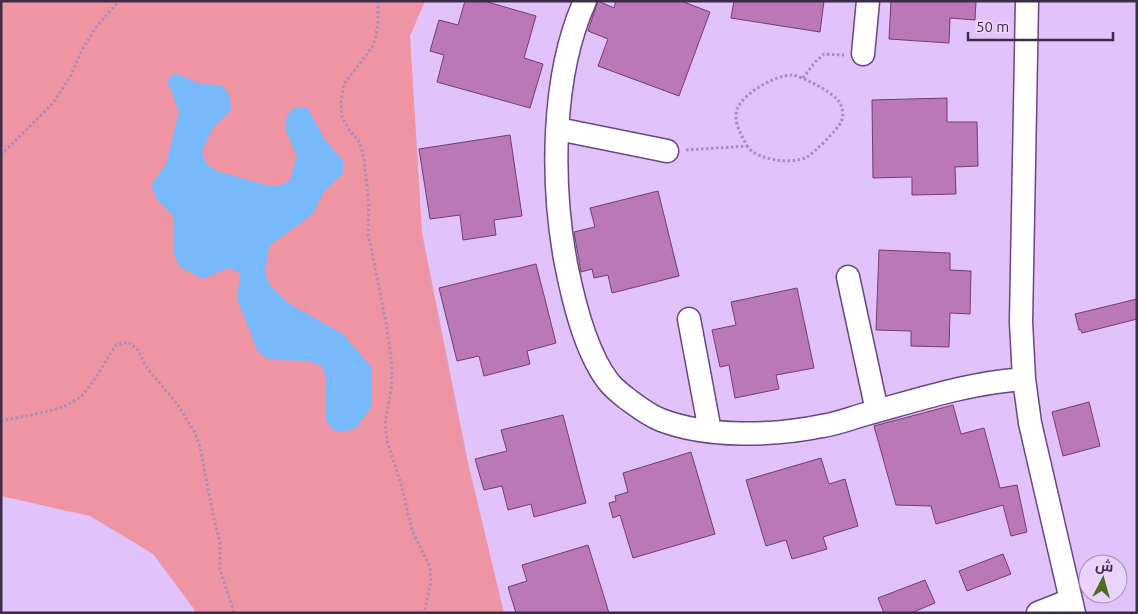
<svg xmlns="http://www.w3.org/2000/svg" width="1138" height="614" font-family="Ubuntu,Cairo,sans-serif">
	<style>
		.green { fill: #ee94a2 }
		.water { fill: #78b9fb }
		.building { fill: #bb78b6; stroke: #743d70 }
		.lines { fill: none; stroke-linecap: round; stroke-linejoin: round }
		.minor-casing { stroke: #6a4684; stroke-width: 25 }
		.path { stroke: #a88ebc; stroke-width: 3; stroke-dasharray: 2.5 2.5; stroke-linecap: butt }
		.minor { stroke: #fff; stroke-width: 22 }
	</style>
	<rect width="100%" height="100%" fill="#e1c2fa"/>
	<path class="green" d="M1 1H425L410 36 422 233 468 463 504 613H195L194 609 153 554 90 516 1 496Z"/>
	<path class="water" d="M175 73 198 83 223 86 230 97 231 110 212 129 202 151 206 164 217 171 266 185 280 186 290 180 297 156 286 131V118L294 107H307L325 140 343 160V173L324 192 312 215 269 246 265 272 269 284 288 303 343 334 372 368V406L357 427 345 432 332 430 325 418 326 379 322 366 309 361 269 360 258 352 237 299 240 273 228 268 203 279 180 267 174 255V217L156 198 151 185 166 164 179 112 167 80Z"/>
	<path class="building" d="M465 1H484L536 16 524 58 543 64 530 108 437 82 444 55 430 51 439 20 458 25Z
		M598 1 614 8 616 1H681L710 12 679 96 598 66 608 39 588 31Z
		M734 1H824L820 32 731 18Z
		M891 1H976L975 20 950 18 949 43 889 39Z
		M947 98V122H977L978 166 955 167 956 194 912 195V177L873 178 872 100Z
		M510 135 522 216 494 220 496 235 463 240 460 215 430 219 419 149Z
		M658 191 679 276 612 293 608 275 594 278 592 269 581 272 574 232 595 227 590 208Z
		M879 250 950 253V270L971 271 970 314 950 313 949 347 911 346V331L876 330Z
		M536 264 556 343 527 351 530 364 484 376 479 356 457 361 439 288Z
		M797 288 814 368 776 375 779 389 735 398 729 365 720 367 712 330 736 325 731 302Z
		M1137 299V319L1082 333 1081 330H1079L1075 314Z
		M1089 402 1100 446 1063 456 1052 412Z
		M953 405 961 434 984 428 1000 488 1017 485 1027 532 1011 536 1003 505 936 524 931 506 896 505 874 426Z
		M563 415 586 503 534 517 531 504 508 510 502 486 484 490 475 459 507 451 501 430Z
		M691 452 715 534 633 558 620 515 613 518 609 503 616 501 615 496 628 492 623 473Z
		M821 458 829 484 845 479 858 526 823 537 827 549 792 559 786 540 766 546 746 480Z
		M588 545 609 613H516L508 587 527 581 522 565Z
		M1003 554 1011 574 967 591 959 571Z
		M925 580 935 603 911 613H884L878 598Z"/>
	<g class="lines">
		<defs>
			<path id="minor" d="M585 1C551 76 551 184 566 264 573 299 585 351 608 381 612 387 620 393 626 398 637 406 648 415 661 420 708 438 773 436 822 426 837 424 851 418 866 414 917 400 972 382 1024 379
				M1027 1 1021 322 1024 379 1030 423 1074 613
				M863 54 868 1
				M558 129 667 151
				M848 277 877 411
				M689 319 710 431
				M1038 613 1071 600"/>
		</defs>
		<use href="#minor" class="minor-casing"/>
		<path class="path" d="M378 1V26L373 46 344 84 341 100 342 117 350 131 360 143 364 159 369 205 368 233 386 322 391 358 392 384 385 424 387 441 401 484 412 530 430 567 431 582 424 613
			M803 78 815 62 824 54 844 55
			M686 150 747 146C742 136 735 125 736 114 737 96 775 75 792 75 802 76 836 94 840 103 843 109 844 116 841 122 838 129 814 153 807 157 792 165 756 160 747 146
			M1 155 53 103 70 77 82 50 96 27 119 1
			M1 421C26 415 57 413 79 398 90 390 107 358 116 345L128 342 138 350 147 368 178 405 195 433 200 447 213 514 220 543V569L234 613"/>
		<use href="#minor" class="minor"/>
	</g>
	<rect width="1138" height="614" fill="none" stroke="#3c2c48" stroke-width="5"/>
	<g transform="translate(1103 579) rotate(6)"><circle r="24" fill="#ead3fd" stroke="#a490b5"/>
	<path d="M0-4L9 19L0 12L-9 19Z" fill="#4c6c23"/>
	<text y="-8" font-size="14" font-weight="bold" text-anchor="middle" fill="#3c2c48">ش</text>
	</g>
	<path d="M968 32v8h145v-8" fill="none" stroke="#3c2c48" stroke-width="2.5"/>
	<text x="976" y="32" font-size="15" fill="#3c2c48" stroke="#ead3fd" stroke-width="4" paint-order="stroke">50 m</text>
</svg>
